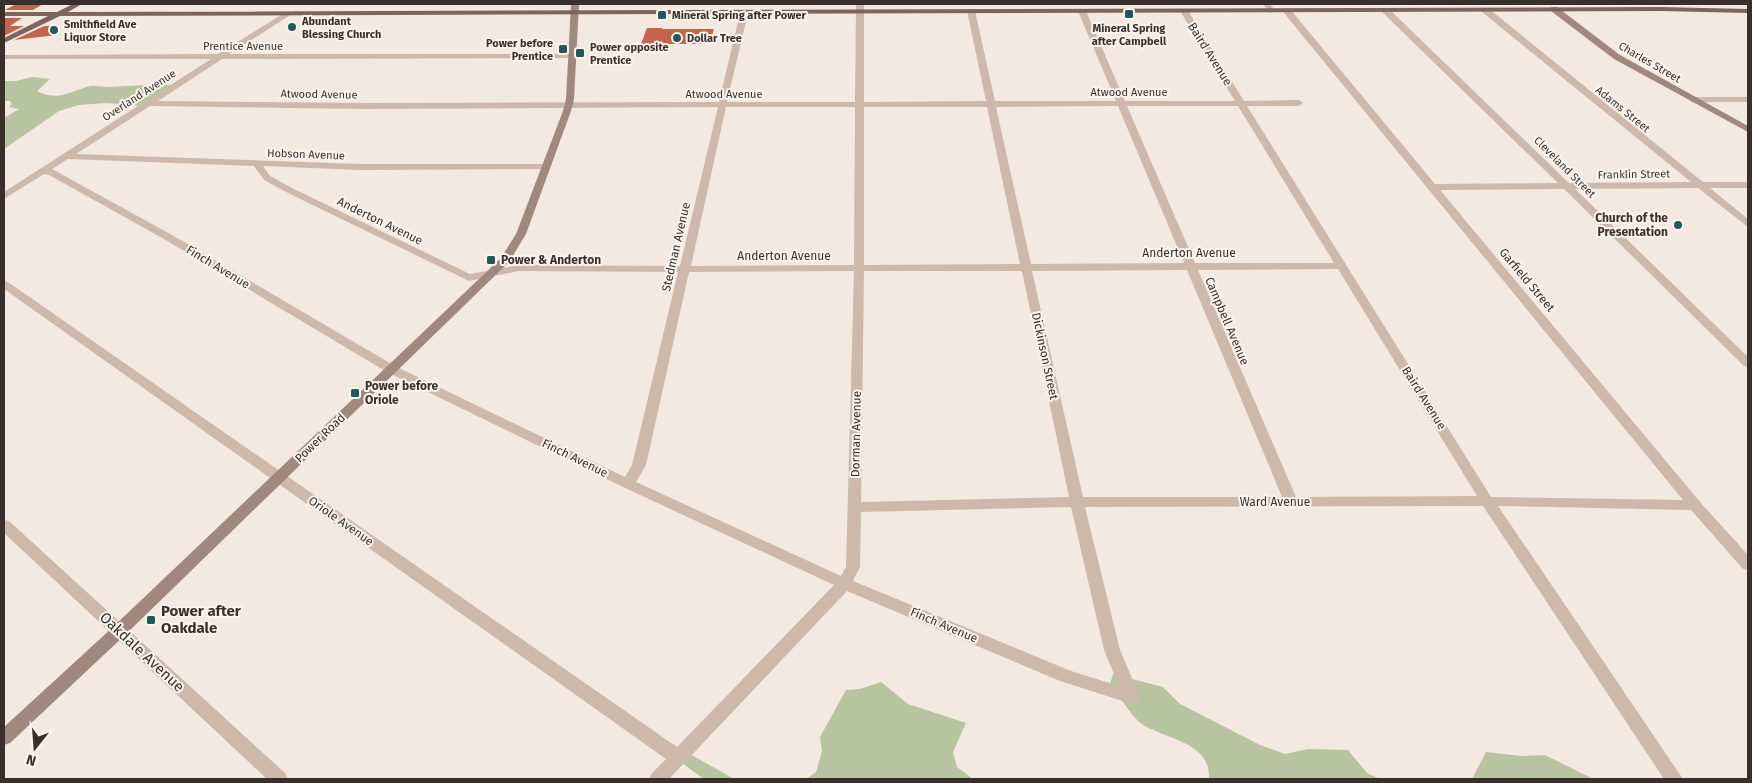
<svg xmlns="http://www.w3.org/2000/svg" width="1752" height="783" font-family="'Fira Sans',sans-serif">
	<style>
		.green { fill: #b8c3a0 }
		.building { fill: #c5644d }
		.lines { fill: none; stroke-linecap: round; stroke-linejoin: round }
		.street { fill: #ccb9ac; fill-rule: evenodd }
		.secondary { fill: #9f887d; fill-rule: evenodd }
		.primary { fill: #7b655c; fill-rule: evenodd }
		.poi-dot { fill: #205a5b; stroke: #faf4ed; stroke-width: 2 }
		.labels { text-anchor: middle; stroke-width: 4; stroke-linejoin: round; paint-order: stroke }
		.far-poi-label { font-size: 11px; font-weight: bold; fill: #3a2f2b; stroke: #faf4ed; text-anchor: start }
		.far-street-label { font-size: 11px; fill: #3a2f2b; stroke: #faf4ed }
		.street-label { font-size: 12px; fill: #3a2f2b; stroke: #faf4ed }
		.poi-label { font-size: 12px; font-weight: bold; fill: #3a2f2b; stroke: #faf4ed; text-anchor: start }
		.near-poi-label { font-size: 15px; font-weight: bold; fill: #3a2f2b; stroke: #faf4ed; text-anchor: start }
		.near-street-label { font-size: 15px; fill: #3a2f2b; stroke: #faf4ed }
	</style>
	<rect width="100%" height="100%" fill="#f3e9e0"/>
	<path class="green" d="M32 77 50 79 37 91C58 102 71 91 90 86 96 85 103 87 109 87 132 86 152 84 175 85L142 106 107 103 79 105 59 111 4 149V118L19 109 9 107 12 104 10 101H4V81H16Z
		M1113 674 1163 687 1180 704 1260 745 1285 754 1308 749 1348 750 1367 773 1380 779H1209C1211 742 1167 740 1142 724 1132 717 1119 695 1110 684Z
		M881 682 908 704 966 723 953 752 957 767 973 779H806L816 772 822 751 820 737 846 690 860 689Z
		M683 750 734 779H704L675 758Z
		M1486 752 1521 756 1545 755 1591 778 1607 779H1472Z"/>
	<path class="building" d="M16 4H43L33 10H5Z
		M4 18H22L10 26H24L4 36Z
		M44 26H56L57 35 14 40Z
		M647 28H662V29H714L710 42 705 44H641Z"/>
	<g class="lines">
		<path class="street" d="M856 4H864V102L986 101 967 11 971 9 975 11 995 101H1116L1078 11 1082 9 1086 11 1125 101H1235L1180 11 1187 9 1244 101 1299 100 1303 103 1299 106H1247L1491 497 1683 500 1284 13V9H1290L1435 184 1558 183 1382 12V8H1388L1569 183 1691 182 1482 12V8H1488L1703 182H1748V188H1710L1748 219V227L1698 188 1575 189 1748 357V367L1744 366 1564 189 1440 190 1700 502 1748 555V570L1743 569 1691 510 1498 506 1683 779H1664L1483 506H1464L1085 507 1120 650 1140 697 1138 702 1132 704 1060 681 847 591 669 779H649L652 773 666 759 4 289V281L8 282 677 747 834 585 623 487 387 372 164 239 49 175 44 174 4 199V192L211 59H4V55L218 54 286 12H289V16L229 54H572L576 56 572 58 222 59 158 101 364 103 719 102 740 13 744 11 748 13 727 102H855ZM150 106 364 109 718 107 680 266 519 265 470 274 294 189 270 176 263 166 360 170 547 169 550 168V164H360L76 154ZM1118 106 1184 263 1031 264 996 107ZM1127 106H1238L1334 263H1195ZM726 107H855L854 265 691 266ZM864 107H987L1020 264 864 265ZM68 159 254 166 264 180 288 193 469 281 519 271 678 272 632 465 625 477 395 366 172 235 52 169ZM1338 269 1477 496 1296 497 1198 270ZM1187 270 1282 497H1083L1032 271ZM854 271 846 567 841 576 636 482 646 465 689 272ZM864 271H1022L1069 497 861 502ZM1071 507 1104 650 1119 686 1071 671 853 581 860 567 861 512Z
			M1263 4H1270L1276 11 1269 13Z
			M1694 97H1748V102H1691L1690 100Z
			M4 520 9 521 285 773 288 779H267L4 533Z"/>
		<path class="secondary" d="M571 4H579L574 99 571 111 526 234 509 262 125 635 10 743 4 745V727L113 627 501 258 516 234 563 111 566 99Z
			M1551 7H1557L1620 55 1748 126V132L1614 59 1551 11Z"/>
		<path class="primary" d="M73 4H82L68 12 1661 7 1748 9V13L1661 11 60 16 4 43V38L48 16H4V12H57Z"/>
	</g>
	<g class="poi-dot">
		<rect x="1124" y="9" width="10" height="10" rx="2.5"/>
		<rect x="657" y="10" width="10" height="10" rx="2.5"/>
		<circle cx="292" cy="27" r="5"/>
		<circle cx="54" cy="30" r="5"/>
		<circle cx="677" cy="38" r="5"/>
		<rect x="558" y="44" width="10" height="10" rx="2.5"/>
		<rect x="575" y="48" width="10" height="10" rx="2.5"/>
		<circle cx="1678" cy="225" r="5"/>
		<rect x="486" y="255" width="10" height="10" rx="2.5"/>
		<rect x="350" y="388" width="10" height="10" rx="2.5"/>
		<rect x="146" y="615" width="10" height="10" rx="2.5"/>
	</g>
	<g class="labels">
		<g class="far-poi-label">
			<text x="672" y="19">Mineral Spring after Power</text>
			<text x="302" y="25">Abundant<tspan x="302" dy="13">Blessing Church</tspan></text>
			<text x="64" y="28">Smithfield Ave<tspan x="64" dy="13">Liquor Store</tspan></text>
			<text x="1129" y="32" text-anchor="middle">Mineral Spring<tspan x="1129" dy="13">after Campbell</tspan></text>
			<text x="687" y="42">Dollar Tree</text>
			<text x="553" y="47" text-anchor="end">Power before<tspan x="553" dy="13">Prentice</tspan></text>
			<text x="590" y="51">Power opposite<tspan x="590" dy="13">Prentice</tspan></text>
		</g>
		<g class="far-street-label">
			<text x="243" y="50">Prentice Avenue</text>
			<text transform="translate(1650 62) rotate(30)" y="4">Charles Street</text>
			<text x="1129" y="96">Atwood Avenue</text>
			<text transform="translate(319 94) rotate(1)" y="4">Atwood Avenue</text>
			<text x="724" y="98">Atwood Avenue</text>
			<text transform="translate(139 95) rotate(-33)" y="4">Overland Avenue</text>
			<text transform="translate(1623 109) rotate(39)" y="4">Adams Street</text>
			<text transform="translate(306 154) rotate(2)" y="4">Hobson Avenue</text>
			<text transform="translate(1565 167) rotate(45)" y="4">Cleveland Street</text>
			<text transform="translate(1634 174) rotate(-1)" y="4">Franklin Street</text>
		</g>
		<g class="street-label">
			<text transform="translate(1210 54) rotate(58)" y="4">Baird Avenue</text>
			<text transform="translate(380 221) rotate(26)" y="4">Anderton Avenue</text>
			<text transform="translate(676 247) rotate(-77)" y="4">Stedman Avenue</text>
			<text x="1189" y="257">Anderton Avenue</text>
			<text x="784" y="260">Anderton Avenue</text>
			<text transform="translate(218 267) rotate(31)" y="4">Finch Avenue</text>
			<text transform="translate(1527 280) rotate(50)" y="4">Garfield Street</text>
			<text transform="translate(1227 321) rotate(67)" y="4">Campbell Avenue</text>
			<text transform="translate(1045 356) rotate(78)" y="4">Dickinson Street</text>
			<text transform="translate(1424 398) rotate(58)" y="4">Baird Avenue</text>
			<text transform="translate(856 434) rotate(-89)" y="4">Dorman Avenue</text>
			<text transform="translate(320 438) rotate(-44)" y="4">Power Road</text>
			<text transform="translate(575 458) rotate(26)" y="4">Finch Avenue</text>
			<text x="1275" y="506">Ward Avenue</text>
			<text transform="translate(341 521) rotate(35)" y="4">Oriole Avenue</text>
			<text transform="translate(944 625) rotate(23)" y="4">Finch Avenue</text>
		</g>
		<g class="poi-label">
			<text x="1668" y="222" text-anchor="end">Church of the<tspan x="1668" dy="14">Presentation</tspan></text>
			<text x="501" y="264">Power &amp; Anderton</text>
			<text x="365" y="390">Power before<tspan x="365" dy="14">Oriole</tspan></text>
		</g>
		<g class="near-poi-label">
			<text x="161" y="616">Power after<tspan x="161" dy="17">Oakdale</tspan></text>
		</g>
		<g class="near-street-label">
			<text transform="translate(142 652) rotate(43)" y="5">Oakdale Avenue</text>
		</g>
	</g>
	<rect width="1752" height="783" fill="none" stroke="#3a2f2b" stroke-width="10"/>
	<g transform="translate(35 748) rotate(197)" stroke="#faf4ed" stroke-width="4" paint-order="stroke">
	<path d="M0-4L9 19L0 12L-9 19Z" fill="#3a2f2b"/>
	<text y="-8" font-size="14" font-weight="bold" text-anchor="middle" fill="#3a2f2b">N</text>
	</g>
</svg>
